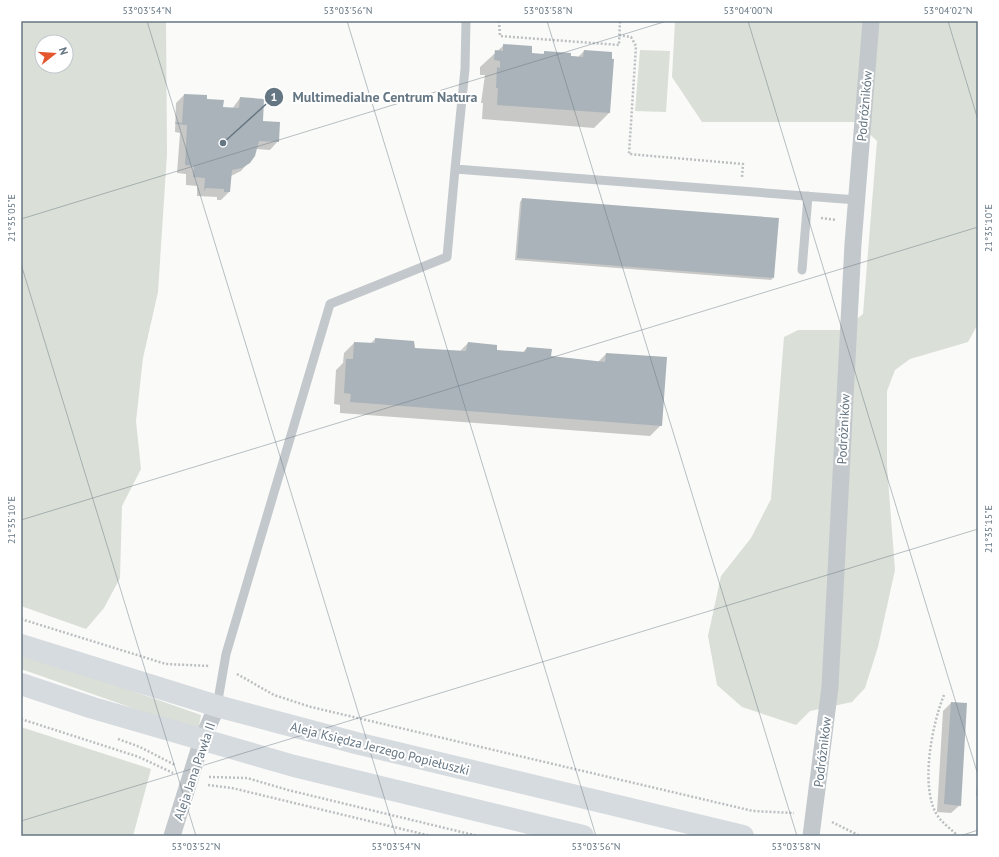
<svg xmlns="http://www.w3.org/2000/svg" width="999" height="857" font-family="'PT Sans',sans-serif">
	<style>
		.green { fill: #dadfd7; fill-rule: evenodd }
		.shadow { fill: #0003 }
		.building { fill: #aab3b9 }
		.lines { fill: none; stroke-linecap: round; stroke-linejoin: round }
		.path { stroke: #bbbfc2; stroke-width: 2.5; stroke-dasharray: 2 2; stroke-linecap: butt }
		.service { stroke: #c3c8cc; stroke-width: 9 }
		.minor { stroke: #c3c8cc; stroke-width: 17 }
		.secondary { stroke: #d6dbdf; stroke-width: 22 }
		.ticks { fill: none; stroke: #657683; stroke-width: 1; stroke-opacity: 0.45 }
		.labels { text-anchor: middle; stroke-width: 4; stroke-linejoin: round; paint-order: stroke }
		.street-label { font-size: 13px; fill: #657683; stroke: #fff }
		.leader { fill: none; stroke: #657683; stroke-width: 1.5 }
		.callout-dot { fill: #657683; stroke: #fff; stroke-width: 1.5 }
		.mark-label { font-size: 12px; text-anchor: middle; font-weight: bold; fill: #fff }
		.callout-label { font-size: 14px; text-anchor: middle; font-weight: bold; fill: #657683; stroke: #fff; stroke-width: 4; stroke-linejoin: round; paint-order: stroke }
		.neatline { fill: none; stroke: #657683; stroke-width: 1.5 }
		.ticks-label { font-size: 10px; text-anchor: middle; fill: #657683 }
	</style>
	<rect width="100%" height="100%" fill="#fafaf8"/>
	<path class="green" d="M21 21H166L167 154 158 292 143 358 136 421 141 469 122 506 120 578 104 608 86 629 21 606ZM42 42H66V66H42Z
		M675 21H978V324L968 342 910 359 895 370 887 391V466L895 570 878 647 865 688 852 702 810 711 796 725 742 707 717 685 708 636 721 576 751 538 771 499 784 337 798 330H843L863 314 877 141 857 122H702L672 77Z
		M640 50 670 51 666 112 635 111Z
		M21 652 201 715 198 731 21 669Z
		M21 727 151 769 133 836H21Z"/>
	<path class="shadow" d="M504 45 531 54 542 55 545 52 578 57 584 51 609 113 594 128 482 119 483 103H481L485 75H480V67Z
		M184 95 206 100 222 108 232 109 240 98 278 141 270 150 256 149 249 162 241 171 231 176 229 192 221 200H217V197L197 196V186L186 185V174L177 173 180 133 175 132 176 103Z
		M522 199 773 278 771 280 515 260 520 202Z
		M375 339 414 349 459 352 468 343 496 351 522 353 527 348 550 357 598 362 606 354 661 425 650 436 340 413V405L334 404 336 370 343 363 344 353 354 343 370 344Z
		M951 703 966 704 960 805 951 813 937 812 943 711Z
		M978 771V796H976Z"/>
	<path class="building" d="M503 44 532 46V53L544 54V51L571 53V56L583 57 584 50 612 52V59H614L610 113 497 105 498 88H496L497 67 500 68V61L494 60 495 50 503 51Z
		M184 94 207 95V99L224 100 223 107 239 108 240 97 264 99 263 121 280 122 279 142 259 141 255 156 250 163 242 168 232 170 230 192H224V189L206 188 204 191 205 178 193 177 194 166 185 165 187 125 176 124 175 122 182 123Z
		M522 198 779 218 774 278 517 258Z
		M375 338 414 341 415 348 466 351 468 342 497 345V350L525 352 527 347 552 349 551 356 605 362 606 353 667 357 662 426 350 402 351 394 344 393 346 359H353L354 342 375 343Z
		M951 702 967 703 961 806 944 804Z"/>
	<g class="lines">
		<path class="path" d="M499 21 500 36 619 45 620 21
			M619 35 631 37 636 46 629 154 743 164 742 177
			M821 218 836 220
			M21 619 166 664 209 666
			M237 674 274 695 311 707 753 811 794 813
			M944 695C932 724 918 793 940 819 945 825 952 830 958 836
			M21 719 139 757 173 773
			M118 739 140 747 175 765
			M209 777 247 778 288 790 478 836
			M208 785 232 788 431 836
			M832 822 860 836"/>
		<path class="service" d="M466 21 465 69 455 169 857 200
			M802 270 808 196
			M217 706 226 654 330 304 447 257 455 169"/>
		<path class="minor" d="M172 836 202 740 217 706
			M811 836 830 687 853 244 871 21"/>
		<path class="secondary" d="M21 645 217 706 356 743 743 836
			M21 684 93 708 294 766 583 836"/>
	</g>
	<path class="ticks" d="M147 21 396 836M347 21 596 836M547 21 797 836M748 21 978 775M948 21 978 120M21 219 667 21M21 264 196 836M21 520 978 227M21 821 978 529M960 836 978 830"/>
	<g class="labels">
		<g class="street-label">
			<text transform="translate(864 106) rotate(-85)" y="5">Podróżników</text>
			<text transform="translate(843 429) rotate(-87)" y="5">Podróżników</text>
			<text transform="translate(380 748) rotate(14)" y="5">Aleja Księdza Jerzego Popiełuszki</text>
			<text transform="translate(822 752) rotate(-83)" y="5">Podróżników</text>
			<text transform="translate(194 771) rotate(-71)" y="5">Aleja Jana Pawła II</text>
		</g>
	</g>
	<path class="leader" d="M223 143L274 97"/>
	<g class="callout-dot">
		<circle cx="223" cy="143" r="4"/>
		<circle cx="274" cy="97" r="10"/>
	</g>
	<g class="mark-label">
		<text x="274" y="101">1</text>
	</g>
	<g class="callout-label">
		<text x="385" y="102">Multimedialne Centrum Natura</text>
	</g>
	<rect width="999" height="857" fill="none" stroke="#ffffff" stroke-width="44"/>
	<g transform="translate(54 54) rotate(73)"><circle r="19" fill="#ffffff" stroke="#c1c8cd"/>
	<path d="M0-3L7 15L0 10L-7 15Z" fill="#e4572e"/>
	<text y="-6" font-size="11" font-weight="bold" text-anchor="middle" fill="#657683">N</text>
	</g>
	<rect x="22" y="22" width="955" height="813" class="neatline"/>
	<g class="ticks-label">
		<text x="147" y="14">53°03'54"N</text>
		<text x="348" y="14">53°03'56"N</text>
		<text x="548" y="14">53°03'58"N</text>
		<text x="748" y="14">53°04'00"N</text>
		<text x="948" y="14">53°04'02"N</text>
		<text transform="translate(11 218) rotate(-90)" y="4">21°35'05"E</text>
		<text transform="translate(988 228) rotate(-90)" y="4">21°35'10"E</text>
		<text transform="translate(11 520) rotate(-90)" y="4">21°35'10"E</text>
		<text transform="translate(988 529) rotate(-90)" y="4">21°35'15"E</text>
		<text x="196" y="850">53°03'52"N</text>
		<text x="396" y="850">53°03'54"N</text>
		<text x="596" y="850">53°03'56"N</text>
		<text x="796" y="850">53°03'58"N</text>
	</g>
</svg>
